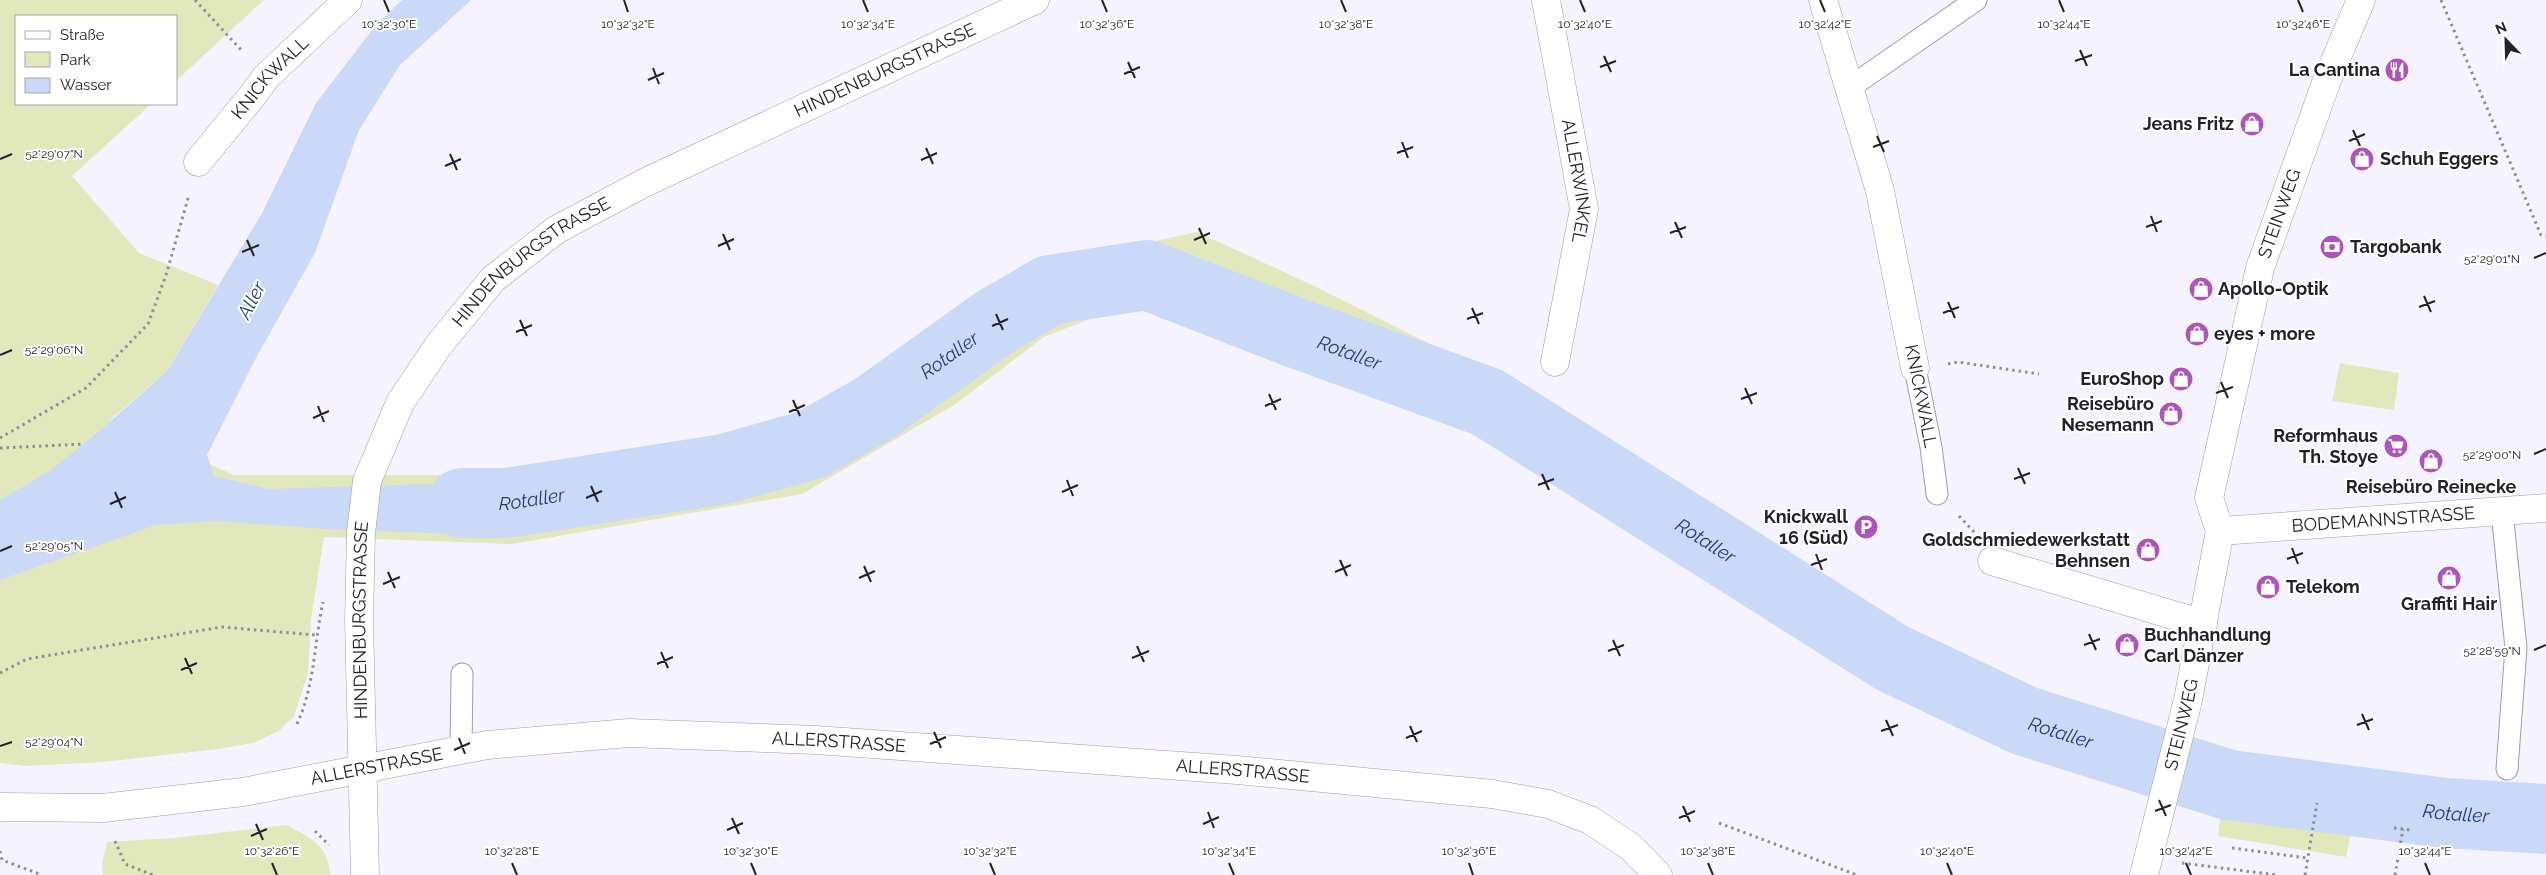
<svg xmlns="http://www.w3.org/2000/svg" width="2546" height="875" font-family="Raleway,sans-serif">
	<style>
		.green { fill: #e1e9bc }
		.water { fill: #cad9f7 }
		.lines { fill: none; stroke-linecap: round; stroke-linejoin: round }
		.river { stroke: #cad9f7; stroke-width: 70 }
		.service-casing { stroke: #9f9ab6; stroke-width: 23 }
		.pedestrian-casing { stroke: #9f9ab6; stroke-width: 29 }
		.minor-casing { stroke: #9f9ab6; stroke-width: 29 }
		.tertiary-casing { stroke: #9f9ab6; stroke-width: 29 }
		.path { stroke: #8f8d98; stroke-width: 3; stroke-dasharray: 2.5 4; stroke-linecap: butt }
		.service { stroke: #fff; stroke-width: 21 }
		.pedestrian { stroke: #fff; stroke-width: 28 }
		.minor { stroke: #fff; stroke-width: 28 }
		.tertiary { stroke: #fff; stroke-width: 28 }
		.ticks { fill: none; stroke: #24212c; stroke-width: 2 }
		.labels { text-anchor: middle; stroke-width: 4; stroke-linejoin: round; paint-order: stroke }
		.street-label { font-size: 18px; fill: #24212c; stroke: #fff }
		.poi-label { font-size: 18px; font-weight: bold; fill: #24212c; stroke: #fff; text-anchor: end }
		.water-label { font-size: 19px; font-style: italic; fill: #243d78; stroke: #fff }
		.ticks-label { font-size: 12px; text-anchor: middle; fill: #24212c; stroke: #fff; stroke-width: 4; stroke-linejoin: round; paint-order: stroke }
	</style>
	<rect width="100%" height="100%" fill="#f5f3ff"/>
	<path class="green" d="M0 0H264L176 81V16H16V104H151L72 176 139 253 218 285 167 371 110 420 234 475H481L693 447 801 425 1016 283 1091 255 1197 232 1310 284 1546 402 1766 543 1915 651 2105 730 2240 764 2451 795 2546 799V850L2382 830 2225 807 2034 756 1894 690 1505 446 1205 316 1131 303 1044 337 954 405 802 494 512 544 324 537 311 620 308 673 294 716 279 731 253 743 218 749 103 762 25 766 0 763Z
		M2340 363 2399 373 2394 410 2332 401Z
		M2221 808 2352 828 2346 857 2218 836Z
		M287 825C310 838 329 845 330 875H103L102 864 107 842 174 838Z"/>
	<path class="water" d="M402 0H471L400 65 359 130 315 253 257 356 207 455 214 476 268 489 460 483 551 470 564 521 480 535 325 529 217 521 156 525 0 580V500L48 472 96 434 167 371 261 215 316 103 376 25Z"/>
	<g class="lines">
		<path class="river" id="s1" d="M462 503H507L724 469 810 445 875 408 995 322 1050 290 1147 275 1291 331 1487 402 1892 658 2025 721 2229 785 2445 813 2546 819"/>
		<defs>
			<path id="service" d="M1849 88 1976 0
				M1915 368 1931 447 1937 494
				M2502 512 2516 648 2507 769
				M461 749 462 674"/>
			<g id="pedestrian">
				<path id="s2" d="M2220 531 2209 498 2260 268 2327 80 2361 0"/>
			</g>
			<g id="minor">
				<path id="s3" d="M1546 0 1584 209 1555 362"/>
				<path d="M1823 0 1880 191 1915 368"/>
				<path id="s4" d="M198 162 253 95 266 77 348 0"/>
				<path d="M1992 561 2203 624"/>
				<path id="s5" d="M365 875 359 620 361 533 367 481 400 403 438 346 493 279 556 230 644 183 1035 0"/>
				<path id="s6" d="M2144 875 2188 700 2220 531 2546 508"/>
			</g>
			<g id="tertiary">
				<path id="s7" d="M0 807 103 808 243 792 487 745 629 733 816 740 1237 770 1492 794 1548 804 1590 820 1631 847 1658 875"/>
			</g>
		</defs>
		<use href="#service" class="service-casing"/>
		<use href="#pedestrian" class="pedestrian-casing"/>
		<use href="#minor" class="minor-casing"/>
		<use href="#tertiary" class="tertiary-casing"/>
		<path class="path" d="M195 0 243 52
			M2441 0 2541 235 2546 236
			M1948 364 1958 362 2039 374
			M0 438 86 388 148 324 166 275 189 195
			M0 448 84 444
			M1959 516 1975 533
			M0 673 27 659 222 627 315 635
			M297 724C315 685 314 643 323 602
			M1719 823 1857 875
			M2394 828 2412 830
			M315 831 329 845
			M115 841 125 864 153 875
			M2232 848 2307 858
			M0 851 2 860 42 875
			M2182 863 2277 875
			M2305 875 2317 803
			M2395 875 2403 829"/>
		<use href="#service" class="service"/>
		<use href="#pedestrian" class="pedestrian"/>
		<use href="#minor" class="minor"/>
		<use href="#tertiary" class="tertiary"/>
	</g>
	<path class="ticks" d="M384 0 389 12M624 0 628 12M863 0 868 12M1102 0 1107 12M1341 0 1346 12M1580 0 1585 12M1820 0 1825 12M2059 0 2064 12M2298 0 2303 12M2080 50 2087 66M1604 56 1611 72M2075 61 2092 55M1128 62 1135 78M1600 67 1616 61M653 68 659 84M1124 74 1140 67M648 80 664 73M2353 130 2360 146M1877 136 1884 152M2349 141 2365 134M1402 142 1408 158M1873 147 1889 141M926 148 933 164M1397 153 1413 147M450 154 457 170M0 159 12 154M921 160 937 153M445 166 461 159M2151 216 2157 232M1675 222 1682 238M2146 227 2162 221M1199 228 1206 244M1670 233 1686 227M723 234 730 250M247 240 254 256M1194 240 1210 233M718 246 734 239M242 252 259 245M2534 258 2546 253M2424 296 2431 312M1948 302 1955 318M2419 307 2435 301M1472 308 1479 324M1943 313 1959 307M996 314 1003 330M1467 319 1483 313M520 320 527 336M992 326 1008 319M516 332 532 325M0 355 12 350M2221 382 2228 398M1745 388 1752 404M2216 393 2233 387M1269 394 1276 410M1741 399 1757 393M793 400 800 416M318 406 324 422M1265 406 1281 399M789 412 805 405M313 418 329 411M2534 454 2546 449M2018 468 2025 484M1542 474 1549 490M2014 479 2030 473M1067 480 1073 496M1538 485 1554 479M591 486 598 502M115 492 122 508M1062 492 1078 485M586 498 602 491M110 504 126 497M2292 548 2298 564M0 551 12 546M1816 554 1822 570M2287 559 2303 553M1340 560 1347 576M1811 565 1827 559M864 566 871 582M388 572 395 588M1335 572 1351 565M859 578 875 571M383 584 400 577M2089 634 2096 650M1613 640 1620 656M2084 645 2100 639M1137 646 1144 662M2534 650 2546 645M1608 651 1624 645M661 652 668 668M185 658 192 674M1132 658 1149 651M657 664 673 657M181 670 197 663M2362 714 2369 730M1886 720 1893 736M2357 725 2373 719M1410 726 1417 742M1881 731 1898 725M934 732 941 748M459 738 465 754M1406 738 1422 731M930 744 946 737M0 746 12 742M454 750 470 743M2159 800 2166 816M1683 806 1690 822M2155 811 2171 805M1208 812 1214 828M732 818 739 834M1679 818 1695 811M256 824 263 840M1203 824 1219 817M727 830 743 823M251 836 267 829M272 863 277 875M512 863 517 875M751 863 756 875M990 863 995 875M1229 863 1234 875M1469 863 1473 875M1708 863 1713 875M1947 863 1952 875M2186 863 2191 875M2425 863 2430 875"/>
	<defs>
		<symbol id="restaurant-disc" viewBox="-11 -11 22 22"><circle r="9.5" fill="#af53be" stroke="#fff"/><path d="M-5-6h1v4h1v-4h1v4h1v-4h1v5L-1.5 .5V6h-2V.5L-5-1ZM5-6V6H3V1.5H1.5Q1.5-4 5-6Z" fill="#fff"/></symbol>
		<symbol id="shop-disc" viewBox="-11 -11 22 22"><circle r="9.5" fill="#af53be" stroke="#fff"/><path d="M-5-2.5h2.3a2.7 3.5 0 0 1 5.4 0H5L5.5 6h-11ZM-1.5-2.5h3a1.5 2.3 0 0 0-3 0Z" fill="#fff"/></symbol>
		<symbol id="bank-disc" viewBox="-11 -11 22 22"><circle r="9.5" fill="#af53be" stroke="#fff"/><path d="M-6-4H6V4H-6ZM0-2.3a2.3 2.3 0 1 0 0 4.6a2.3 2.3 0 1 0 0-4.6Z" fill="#fff"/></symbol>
		<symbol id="supermarket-disc" viewBox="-11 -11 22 22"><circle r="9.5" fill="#af53be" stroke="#fff"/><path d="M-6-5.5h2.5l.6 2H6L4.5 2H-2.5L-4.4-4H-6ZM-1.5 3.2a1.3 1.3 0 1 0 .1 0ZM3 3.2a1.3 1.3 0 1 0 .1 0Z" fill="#fff"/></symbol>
		<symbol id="parking-disc" viewBox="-11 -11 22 22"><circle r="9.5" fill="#af53be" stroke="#fff"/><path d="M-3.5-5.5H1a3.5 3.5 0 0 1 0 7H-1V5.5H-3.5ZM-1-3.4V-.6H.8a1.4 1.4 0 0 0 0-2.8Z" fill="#fff"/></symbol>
	</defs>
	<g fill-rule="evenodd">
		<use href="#restaurant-disc" x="2383" y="56" width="28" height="28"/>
		<use href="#shop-disc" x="2238" y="110" width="28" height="28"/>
		<use href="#shop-disc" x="2348" y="145" width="28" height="28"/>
		<use href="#bank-disc" x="2318" y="233" width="28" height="28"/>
		<use href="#shop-disc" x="2187" y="275" width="28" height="28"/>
		<use href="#shop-disc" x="2183" y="320" width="28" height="28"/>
		<use href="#shop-disc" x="2167" y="365" width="28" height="28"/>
		<use href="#shop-disc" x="2157" y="400" width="28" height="28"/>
		<use href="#supermarket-disc" x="2382" y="432" width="28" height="28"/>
		<use href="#shop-disc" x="2417" y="447" width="28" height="28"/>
		<use href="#parking-disc" x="1852" y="513" width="28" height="28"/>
		<use href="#shop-disc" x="2134" y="536" width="28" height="28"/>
		<use href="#shop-disc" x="2435" y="564" width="28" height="28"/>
		<use href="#shop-disc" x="2254" y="573" width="28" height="28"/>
		<use href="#shop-disc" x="2113" y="631" width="28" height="28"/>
	</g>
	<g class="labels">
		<g class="street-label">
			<text dy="6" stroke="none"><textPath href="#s5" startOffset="1080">HINDENBURGSTRASSE</textPath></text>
			<text dy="6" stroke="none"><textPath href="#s4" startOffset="111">KNICKWALL</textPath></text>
			<text dy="6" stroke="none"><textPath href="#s3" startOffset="184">ALLERWINKEL</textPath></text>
			<text dy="6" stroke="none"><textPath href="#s2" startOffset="328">STEINWEG</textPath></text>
			<text dy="6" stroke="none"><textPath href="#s5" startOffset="675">HINDENBURGSTRASSE</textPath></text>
			<text transform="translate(1921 396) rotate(79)" y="6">KNICKWALL</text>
			<text dy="6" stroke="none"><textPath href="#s6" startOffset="516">BODEMANNSTRASSE</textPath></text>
			<text dy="6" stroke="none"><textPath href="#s5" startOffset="255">HINDENBURGSTRASSE</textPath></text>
			<text dy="6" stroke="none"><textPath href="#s6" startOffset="155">STEINWEG</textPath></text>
			<text dy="6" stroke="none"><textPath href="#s7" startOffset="845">ALLERSTRASSE</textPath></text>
			<text dy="6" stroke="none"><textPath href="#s7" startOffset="380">ALLERSTRASSE</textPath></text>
			<text dy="6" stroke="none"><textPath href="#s7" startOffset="1250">ALLERSTRASSE</textPath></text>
		</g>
		<g class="poi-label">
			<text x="2380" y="76">La Cantina</text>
			<text x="2234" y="130">Jeans Fritz</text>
			<text x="2380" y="165" text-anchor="start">Schuh Eggers</text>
			<text x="2350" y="253" text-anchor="start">Targobank</text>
			<text x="2218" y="295" text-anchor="start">Apollo-Optik</text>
			<text x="2214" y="340" text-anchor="start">eyes + more</text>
			<text x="2164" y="385">EuroShop</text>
			<text x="2154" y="410">Reisebüro<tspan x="2154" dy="21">Nesemann</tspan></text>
			<text x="2378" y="442">Reformhaus<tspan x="2378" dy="21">Th. Stoye</tspan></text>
			<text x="2431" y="493" text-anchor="middle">Reisebüro Reinecke</text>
			<text x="1848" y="523">Knickwall<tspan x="1848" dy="21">16 (Süd)</tspan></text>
			<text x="2130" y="546">Goldschmiedewerkstatt<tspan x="2130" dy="21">Behnsen</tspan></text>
			<text x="2286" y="593" text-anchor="start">Telekom</text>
			<text x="2449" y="610" text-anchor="middle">Graffiti Hair</text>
			<text x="2144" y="641" text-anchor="start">Buchhandlung<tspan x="2144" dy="21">Carl Dänzer</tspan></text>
		</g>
		<g class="water-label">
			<text transform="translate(251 300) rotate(-63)" y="7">Aller</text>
			<text dy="7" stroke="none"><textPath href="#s1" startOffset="955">Rotaller</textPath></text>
			<text dy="7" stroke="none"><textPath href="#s1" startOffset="520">Rotaller</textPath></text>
			<text dy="7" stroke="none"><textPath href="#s1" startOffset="70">Rotaller</textPath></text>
			<text dy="7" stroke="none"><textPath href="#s1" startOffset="1360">Rotaller</textPath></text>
			<text dy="7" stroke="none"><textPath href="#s1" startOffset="1765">Rotaller</textPath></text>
			<text dy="7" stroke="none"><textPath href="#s1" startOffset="2170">Rotaller</textPath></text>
		</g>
	</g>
	<g class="ticks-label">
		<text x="389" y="28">10°32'30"E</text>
		<text x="628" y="28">10°32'32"E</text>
		<text x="868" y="28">10°32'34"E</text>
		<text x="1107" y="28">10°32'36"E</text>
		<text x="1346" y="28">10°32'38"E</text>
		<text x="1585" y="28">10°32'40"E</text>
		<text x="1825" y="28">10°32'42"E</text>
		<text x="2064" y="28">10°32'44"E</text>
		<text x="2303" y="28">10°32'46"E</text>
		<text x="54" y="158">52°29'07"N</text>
		<text x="2492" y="263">52°29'01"N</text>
		<text x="54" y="354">52°29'06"N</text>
		<text x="2492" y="459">52°29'00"N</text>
		<text x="54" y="550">52°29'05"N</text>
		<text x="2492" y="655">52°28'59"N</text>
		<text x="54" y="746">52°29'04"N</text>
		<text x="272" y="855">10°32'26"E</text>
		<text x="512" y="855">10°32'28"E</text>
		<text x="751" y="855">10°32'30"E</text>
		<text x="990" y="855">10°32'32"E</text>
		<text x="1229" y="855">10°32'34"E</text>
		<text x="1469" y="855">10°32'36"E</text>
		<text x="1708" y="855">10°32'38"E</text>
		<text x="1947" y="855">10°32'40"E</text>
		<text x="2186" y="855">10°32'42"E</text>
		<text x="2425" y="855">10°32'44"E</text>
	</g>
	<rect x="15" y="15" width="162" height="90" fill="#ffffff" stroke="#a7a6ab"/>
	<rect x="25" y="31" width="25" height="8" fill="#ffffff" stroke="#a7a6ab"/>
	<text x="60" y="40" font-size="15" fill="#24212c">Straße</text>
	<rect x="25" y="52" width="25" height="15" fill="#e1e9bc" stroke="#a7a6ab"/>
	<text x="60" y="65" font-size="15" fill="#24212c">Park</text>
	<rect x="25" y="78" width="25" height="15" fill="#cad9f7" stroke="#a7a6ab"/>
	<text x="60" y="90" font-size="15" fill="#24212c">Wasser</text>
	<g transform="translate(2506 40) rotate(337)" stroke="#ffffff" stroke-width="4" paint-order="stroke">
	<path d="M0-4L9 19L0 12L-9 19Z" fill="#24212c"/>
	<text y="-8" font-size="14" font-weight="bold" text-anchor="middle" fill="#24212c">N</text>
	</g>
</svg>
